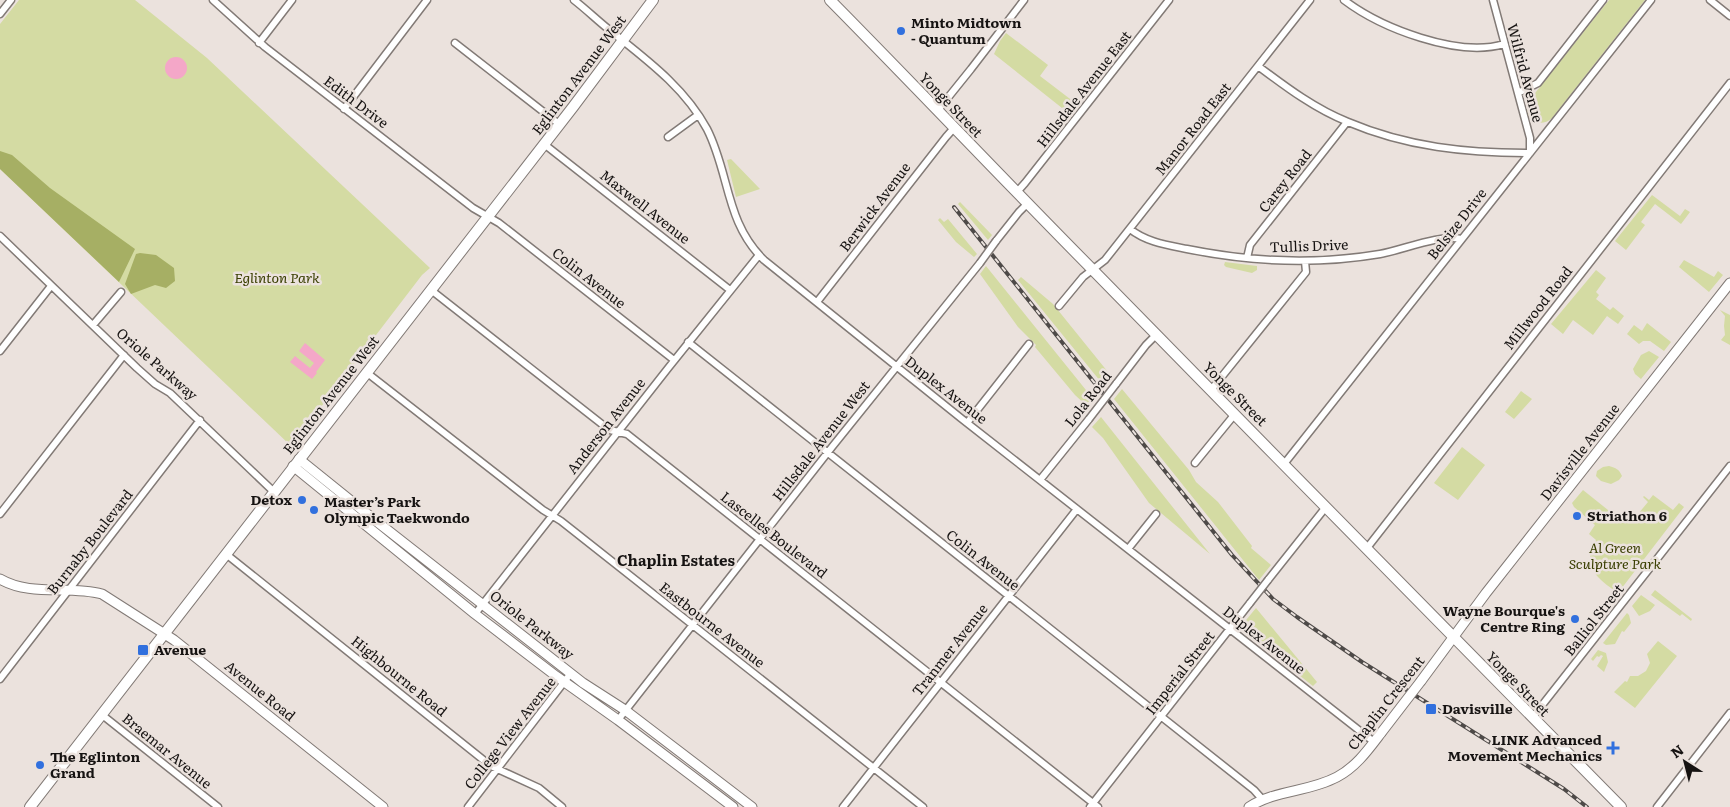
<svg xmlns="http://www.w3.org/2000/svg" width="1730" height="807" font-family="Literata,serif">
	<style>
		.green { fill: #d4dba3 }
		.forest { fill: #a6af64 }
		.water { fill: #f4a7c8 }
		.lines { fill: none; stroke-linecap: round; stroke-linejoin: round }
		.street-casing { stroke: #827a76; stroke-width: 9 }
		.secondary-casing { stroke: #827a76; stroke-width: 11 }
		.primary-casing { stroke: #827a76; stroke-width: 12 }
		.street { stroke: #fff; stroke-width: 6 }
		.secondary { stroke: #fff; stroke-width: 9 }
		.primary { stroke: #fff; stroke-width: 10 }
		.rail-casing { stroke: #4e4a48; stroke-width: 4 }
		.rail { stroke: #ebe2dd; stroke-width: 2; stroke-dasharray: 5.5; stroke-linecap: butt }
		.street-bridge-casing { stroke: #827a76; stroke-width: 9; stroke-linecap: butt }
		.secondary-bridge-casing { stroke: #827a76; stroke-width: 11; stroke-linecap: butt }
		.street-bridge { stroke: #fff; stroke-width: 6 }
		.secondary-bridge { stroke: #fff; stroke-width: 9 }
		.poi-dot { fill: #3170de; stroke: #ebe2dd; stroke-width: 2 }
		.labels { text-anchor: middle; stroke-width: 5; stroke-linejoin: round; paint-order: stroke }
		.poi-label { font-size: 14px; font-weight: bold; fill: #161312; stroke: #ebe2dd; text-anchor: start }
		.street-label { font-size: 14px; fill: #161312; stroke: #ebe2dd }
		.park-label { font-size: 14px; font-style: italic; fill: #3a3f02; stroke: #ebe2dd }
		.neighbourhood-label { font-size: 15px; font-weight: bold; fill: #161312; stroke: #ebe2dd }
	</style>
	<rect width="100%" height="100%" fill="#ebe2dd"/>
	<path class="green" d="M19 0H135L207 58 430 268 422 275 291 446 0 169V24Z
		M1609 0H1645L1552 118C1539 130 1522 118 1528 102Z
		M1006 33 1048 65 1040 76 1078 105 1077 106 1073 105 1068 111 1063 107 1062 108 994 54 1000 41Z
		M731 159 760 189 736 197 727 160Z
		M1652 195 1680 216 1685 209 1690 212 1681 224 1655 204 1641 222 1645 225 1626 250 1615 241Z
		M960 202 992 235 988 240 958 204Z
		M940 218 944 222 948 219 977 254 974 257 956 242 938 220Z
		M1684 260 1714 277 1718 271 1723 275 1709 292 1679 267Z
		M1225 262 1257 266V270L1252 273 1226 267 1224 265Z
		M986 266 1094 400 1089 408 1075 395 1035 347 1036 345 1018 327 980 274Z
		M1596 270 1606 278 1596 292 1599 295 1596 299 1610 310 1613 307 1624 316 1618 324 1607 316 1593 335 1573 320 1563 334 1551 324Z
		M1021 277 1053 304 1112 377 1105 387 1018 280Z
		M1720 310 1730 315V345L1721 340 1725 335 1724 326 1725 316Z
		M1647 323 1671 342 1664 351 1650 341H1643L1639 344 1627 334 1634 325 1642 331Z
		M1649 351 1659 357 1641 379 1635 374 1633 369 1641 355Z
		M1122 389 1189 470 1196 482 1218 502 1252 546 1251 548 1271 565 1259 580 1114 399Z
		M1521 391 1532 399 1514 419 1505 412Z
		M1101 417 1210 554 1149 503 1103 438 1092 427Z
		M1462 447 1485 465 1458 500 1434 483Z
		M1609 466C1616 468 1619 469 1622 476L1619 480 1611 484 1601 481 1596 476 1597 471 1603 467Z
		M1583 490 1623 522 1630 517 1633 520 1648 502 1643 497 1644 496 1649 500 1653 495 1673 510 1679 503 1684 507 1618 593C1597 578 1581 567 1596 540L1589 534 1595 525 1574 507 1572 503Z
		M1655 590 1692 619 1691 621 1682 614 1680 616 1651 595Z
		M1641 595 1655 605 1650 611 1639 616 1632 606Z
		M1256 608 1317 682 1313 686 1243 631 1242 625Z
		M1627 613 1629 615 1631 623 1624 632 1622 631 1615 644 1606 645 1603 643Z
		M1658 641 1677 656 1635 708 1614 692 1625 681 1627 682 1630 676H1638L1646 671 1650 663 1647 654Z
		M1598 650 1606 653 1608 662 1604 672 1597 666 1603 656 1601 655 1599 657 1597 656 1593 661 1591 659Z"/>
	<path class="forest" d="M0 151 12 155 50 188 135 249 119 282 0 169Z
		M140 253 156 255 174 268 175 281 166 288 155 285 131 294 125 284 136 254Z"/>
	<path class="water" d="M165 68a11 11 0 1 1 22 0a11 11 0 1 1-22 0Z
		M305 343 325 360 316 372 317 373 312 379 290 362 295 356 310 368 314 363 299 351Z"/>
	<g class="lines">
		<defs>
			<path id="street" d="M213 0 265 47 473 208 499 223 674 360
				M574 0C587 10 599 22 612 32 647 60 685 88 707 129 730 174 725 222 764 260L962 419 1374 742
				M1344 0C1381 28 1458 58 1504 44
				M1493 0 1530 138V153
				M1710 0 1730 16
				M0 14 11 0
				M259 43 292 0
				M455 43 559 124
				M1258 66C1286 87 1315 109 1348 122 1407 147 1466 153 1530 153
				M1518 93 1538 83 1603 0
				M344 109 427 0
				M938 110 971 69 1024 0
				M668 137 698 115
				M544 144 730 290
				M1017 192 1025 183 1169 0
				M1130 229C1146 242 1167 245 1187 249 1251 262 1315 265 1380 254 1403 250 1439 234 1461 239
				M0 236 137 368 155 384 170 393 274 492
				M996 241 1019 212 1028 203
				M1247 258 1250 245 1347 122
				M431 290 603 425 610 430 627 434 1098 807
				M817 302 946 137 954 128
				M1059 306 1083 277 1105 260 1310 0
				M93 325 121 292
				M688 342 1254 790 1262 799
				M0 351 51 286
				M366 372 543 510 561 521 923 807
				M1116 384 1146 345 1157 334
				M1211 390 1306 272 1305 261
				M967 423 1029 344
				M1195 463 1235 414
				M1284 464 1651 0
				M1040 480 1089 419
				M0 514 124 355
				M1367 548 1730 83
				M1128 549 1156 514
				M226 554 491 766 539 788 562 807
				M1268 580 1326 507
				M475 614 669 367 759 255
				M0 679 200 420
				M101 714 218 807
				M1532 718 1730 466
				M618 720 832 447 980 263
				M468 807 571 673
				M843 807 1077 509
				M1090 807 1250 603
				M1657 807 1730 713"/>
			<path id="secondary" d="M299 459 376 521 583 683 625 710 752 807
				M293 466 475 614 556 676 618 720 733 807
				M0 579C31 597 69 585 102 594L174 640 383 807
				M1421 681 1486 593 1730 283
				M1249 807C1275 790 1309 792 1337 777 1356 767 1368 750 1381 733"/>
			<path id="primary" d="M830 0C916 87 1001 177 1087 264 1265 445 1442 627 1621 807
				M30 807 573 107 653 0"/>
		</defs>
		<use href="#street" class="street-casing"/>
		<use href="#secondary" class="secondary-casing"/>
		<use href="#primary" class="primary-casing"/>
		<use href="#street" class="street"/>
		<use href="#secondary" class="secondary"/>
		<use href="#primary" class="primary"/>
		<defs>
			<path id="rail" d="M954 207 1232 555 1273 599 1297 617 1362 662 1564 789 1587 807"/>
		</defs>
		<use href="#rail" class="rail-casing"/>
		<use href="#rail" class="rail"/>
		<defs>
			<path id="street-bridge" d="M980 263 996 241
				M1089 419 1116 384
				M1250 603 1268 580"/>
			<path id="secondary-bridge" d="M1381 733 1421 681"/>
		</defs>
		<use href="#street-bridge" class="street-bridge-casing"/>
		<use href="#secondary-bridge" class="secondary-bridge-casing"/>
		<use href="#street-bridge" class="street-bridge"/>
		<use href="#secondary-bridge" class="secondary-bridge"/>
	</g>
	<g class="poi-dot">
		<circle cx="901" cy="31" r="5"/>
		<circle cx="302" cy="500" r="5"/>
		<circle cx="314" cy="510" r="5"/>
		<circle cx="1577" cy="516" r="5"/>
		<circle cx="1575" cy="619" r="5"/>
		<rect x="137" y="644" width="12" height="12" rx="2.5"/>
		<rect x="1425" y="703" width="12" height="12" rx="2.5"/>
		<path d="M1610.5 740.5h5v5h5v5h-5v5h-5v-5h-5v-5h5z"/>
		<circle cx="40" cy="765" r="5"/>
	</g>
	<g class="labels">
		<g class="poi-label">
			<text x="911" y="28">Minto Midtown<tspan x="911" dy="16">- Quantum</tspan></text>
			<text x="292" y="505" text-anchor="end">Detox</text>
			<text x="324" y="507">Master’s Park<tspan x="324" dy="16">Olympic Taekwondo</tspan></text>
			<text x="1587" y="521">Striathon 6</text>
			<text x="1565" y="616" text-anchor="end">Wayne Bourque's<tspan x="1565" dy="16">Centre Ring</tspan></text>
			<text x="154" y="655">Avenue</text>
			<text x="1442" y="714">Davisville</text>
			<text x="1602" y="745" text-anchor="end">LINK Advanced<tspan x="1602" dy="16">Movement Mechanics</tspan></text>
			<text x="50" y="762">The Eglinton<tspan x="50" dy="16">Grand</tspan></text>
		</g>
		<g class="street-label">
			<text transform="translate(1525 73) rotate(75)" y="5">Wilfrid Avenue</text>
			<text transform="translate(579 75) rotate(-53)" y="5">Eglinton Avenue West</text>
			<text transform="translate(1084 89) rotate(-52)" y="5">Hillsdale Avenue East</text>
			<text transform="translate(356 102) rotate(37)" y="5">Edith Drive</text>
			<text transform="translate(951 105) rotate(46)" y="5">Yonge Street</text>
			<text transform="translate(1193 129) rotate(-52)" y="5">Manor Road East</text>
			<text transform="translate(1285 181) rotate(-52)" y="5">Carey Road</text>
			<text transform="translate(645 207) rotate(38)" y="5">Maxwell Avenue</text>
			<text transform="translate(875 207) rotate(-53)" y="5">Berwick Avenue</text>
			<text transform="translate(1457 224) rotate(-52)" y="5">Belsize Drive</text>
			<text transform="translate(1309 246) rotate(-2)" y="5">Tullis Drive</text>
			<text transform="translate(589 278) rotate(38)" y="5">Colin Avenue</text>
			<text transform="translate(1538 308) rotate(-52)" y="5">Millwood Road</text>
			<text transform="translate(157 364) rotate(41)" y="5">Oriole Parkway</text>
			<text transform="translate(946 390) rotate(38)" y="5">Duplex Avenue</text>
			<text transform="translate(1235 394) rotate(45)" y="5">Yonge Street</text>
			<text transform="translate(331 395) rotate(-52)" y="5">Eglinton Avenue West</text>
			<text transform="translate(1088 399) rotate(-52)" y="5">Lola Road</text>
			<text transform="translate(606 426) rotate(-52)" y="5">Anderson Avenue</text>
			<text transform="translate(821 441) rotate(-52)" y="5">Hillsdale Avenue West</text>
			<text transform="translate(1580 452) rotate(-52)" y="5">Davisville Avenue</text>
			<text transform="translate(774 535) rotate(38)" y="5">Lascelles Boulevard</text>
			<text transform="translate(90 542) rotate(-52)" y="5">Burnaby Boulevard</text>
			<text transform="translate(983 560) rotate(38)" y="5">Colin Avenue</text>
			<text transform="translate(1594 620) rotate(-52)" y="5">Balliol Street</text>
			<text transform="translate(532 625) rotate(38)" y="5">Oriole Parkway</text>
			<text transform="translate(712 625) rotate(38)" y="5">Eastbourne Avenue</text>
			<text transform="translate(1264 640) rotate(38)" y="5">Duplex Avenue</text>
			<text transform="translate(950 650) rotate(-52)" y="5">Tranmer Avenue</text>
			<text transform="translate(1180 673) rotate(-52)" y="5">Imperial Street</text>
			<text transform="translate(399 676) rotate(39)" y="5">Highbourne Road</text>
			<text transform="translate(1518 684) rotate(46)" y="5">Yonge Street</text>
			<text transform="translate(260 691) rotate(39)" y="5">Avenue Road</text>
			<text transform="translate(1386 703) rotate(-52)" y="5">Chaplin Crescent</text>
			<text transform="translate(510 733) rotate(-52)" y="5">College View Avenue</text>
			<text transform="translate(167 751) rotate(39)" y="5">Braemar Avenue</text>
		</g>
		<g class="park-label">
			<text x="277" y="283">Eglinton Park</text>
			<text x="1615" y="553">Al Green<tspan x="1615" dy="16">Sculpture Park</tspan></text>
		</g>
		<g class="neighbourhood-label">
			<text x="676" y="566">Chaplin Estates</text>
		</g>
	</g>
	<g transform="translate(1685 762) rotate(324)" stroke="#ebe2dd" stroke-width="4" paint-order="stroke">
	<path d="M0-4L9 19L0 12L-9 19Z" fill="#161312"/>
	<text y="-8" font-size="14" font-weight="bold" text-anchor="middle" fill="#161312">N</text>
	</g>
</svg>
